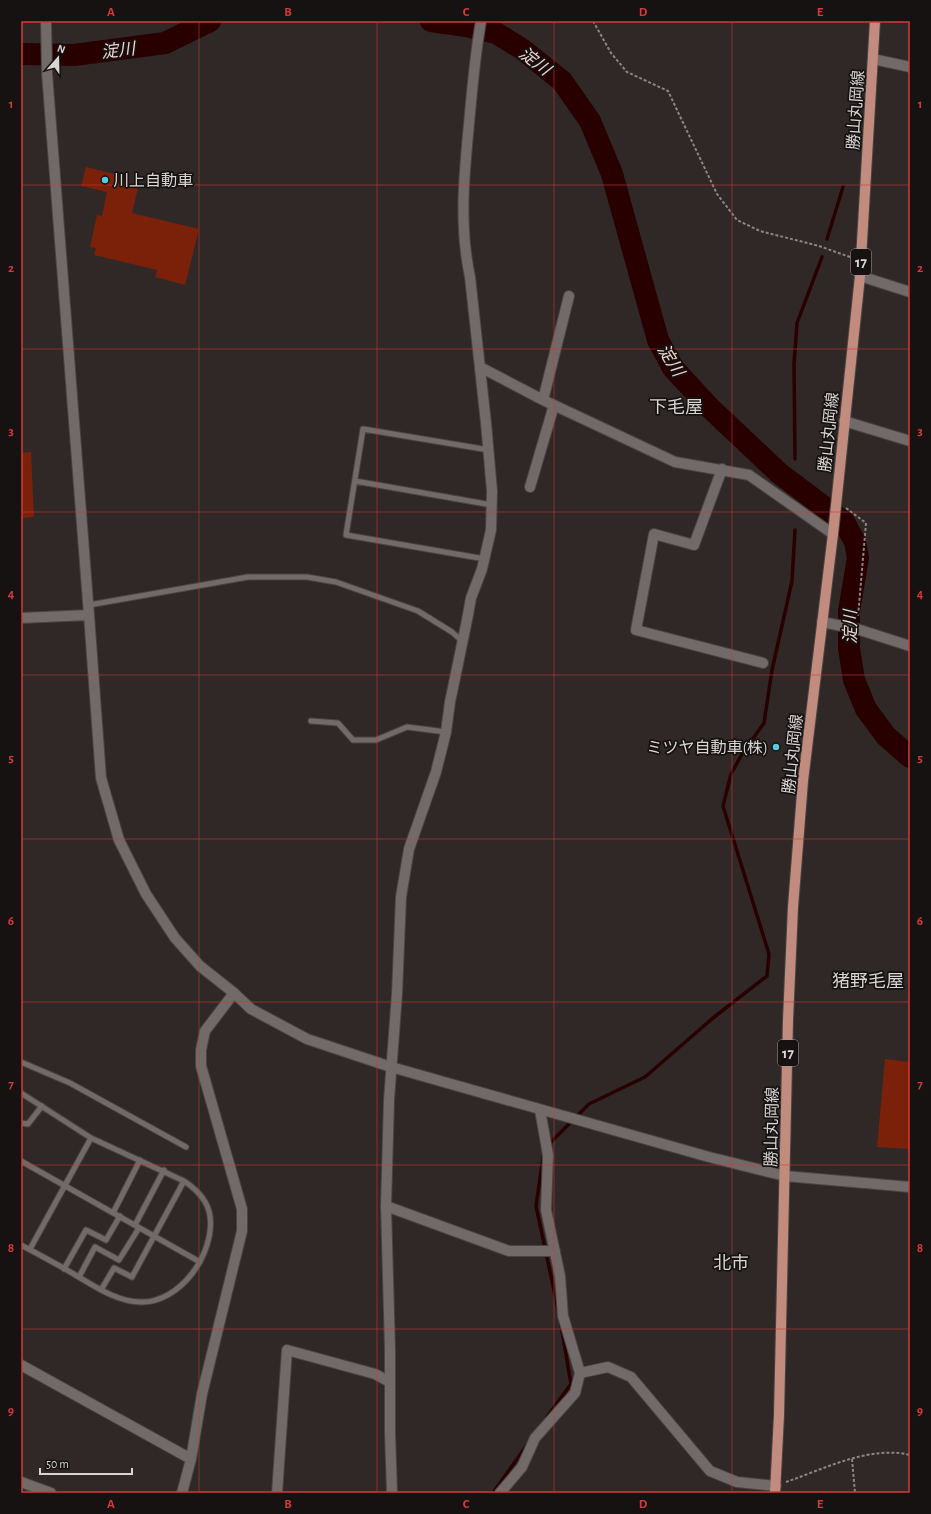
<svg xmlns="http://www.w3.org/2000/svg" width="931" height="1514" font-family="'Alegreya Sans','Noto Sans JP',sans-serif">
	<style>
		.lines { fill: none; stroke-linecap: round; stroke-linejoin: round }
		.stream { stroke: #280000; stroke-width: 3.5 }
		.river { stroke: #280000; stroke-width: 22 }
		.building { fill: #7c2109 }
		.lane-casing { stroke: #494443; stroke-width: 7 }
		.street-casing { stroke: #494443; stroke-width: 12 }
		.secondary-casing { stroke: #494443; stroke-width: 12 }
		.primary-casing { stroke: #494443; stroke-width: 12 }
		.path { stroke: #8b8685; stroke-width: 2; stroke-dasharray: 3 2; stroke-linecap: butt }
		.lane { stroke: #716a68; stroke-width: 5 }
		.street { stroke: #716a68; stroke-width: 10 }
		.secondary { stroke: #716a68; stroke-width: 10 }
		.primary { stroke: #c18b7d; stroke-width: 10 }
		.grid { fill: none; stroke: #d63939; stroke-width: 1; stroke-opacity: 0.55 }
		.poi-dot { fill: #57c9e2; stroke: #151211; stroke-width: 1.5 }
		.labels { text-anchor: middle; stroke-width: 3.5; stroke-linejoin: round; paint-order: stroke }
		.shield { fill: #151211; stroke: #9e9a9a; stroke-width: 1 }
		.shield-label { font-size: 15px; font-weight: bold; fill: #d9d5d4 }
		.street-label { font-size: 16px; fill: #d9d5d4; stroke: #151211 }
		.poi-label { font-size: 16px; fill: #d9d5d4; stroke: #151211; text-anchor: start }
		.water-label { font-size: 17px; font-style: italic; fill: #f0d5ce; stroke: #151211 }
		.quarter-label { font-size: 18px; fill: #d9d5d4; stroke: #151211 }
		.neatline { fill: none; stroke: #d63939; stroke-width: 1.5 }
		.grid-label { font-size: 13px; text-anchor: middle; font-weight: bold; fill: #d63939 }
	</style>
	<rect width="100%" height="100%" fill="#2f2827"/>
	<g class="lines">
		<path class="stream" d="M827 239 843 187
			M795 459 794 364 797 323 822 257
			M548 1145 589 1104 645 1077 713 1018 767 976 769 954 723 806 731 774 742 754 764 723 772 670 792 581 795 530
			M543 1158 536 1206 558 1309
			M547 1417 571 1384 561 1325
			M493 1493 527 1445"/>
		<path class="river" d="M431 21 466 26 496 33 522 49 562 81 590 121 612 174 658 340 673 368 709 407 779 473 844 522 855 542 858 558 849 611V648L854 680 866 709 886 736 910 757
			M21 54 74 55 165 43 210 21"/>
	</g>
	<path class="building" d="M86 167 123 176 122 181 134 184V186L138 188 132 213 199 229 185 285 155 277 157 270 94 255 96 248 90 247 97 215 102 216 107 192 81 186Z
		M31 452 34 517 21 518V453Z
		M885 1059 910 1062V1149L877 1147Z"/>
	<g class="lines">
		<defs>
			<path id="lane" d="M355 481 492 505
				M485 559 346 535 363 429 489 450
				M89 605 248 577H307L336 582 418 611 452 632 462 641
				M311 721 338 723 353 740H376L407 727 446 732
				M21 1062 70 1083 186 1147
				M21 1093 91 1138 184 1181C196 1189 208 1201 210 1216 215 1254 180 1303 141 1302 116 1302 93 1285 72 1273 55 1263 38 1254 21 1245
				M21 1123 28 1124 42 1106
				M21 1161 200 1262
				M113 1213 140 1160
				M135 1225 164 1170
				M30 1249 91 1138
				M64 1269 86 1230 106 1240 120 1216
				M79 1277 95 1247 119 1260 139 1228
				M101 1290 114 1268 132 1277 184 1181"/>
			<path id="street" d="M860 276 910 292
				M480 367 543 400 675 462 749 475 833 534
				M543 400 569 296
				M844 421 910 441
				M722 469 694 545 654 534 636 630 763 663
				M530 487 554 405
				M822 622 857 629 910 646
				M386 1206 509 1251H555
				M21 1365 191 1459
				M580 1373 608 1367 631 1377 710 1471 737 1482 776 1486
				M21 1482 51 1493
				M182 1493 191 1459 202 1394 242 1231V1209L201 1066V1050L205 1031 234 993
				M277 1493 287 1350 375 1374 390 1382
				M392 1493 390 1433V1349L386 1206 389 1100 397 994 401 897 409 849 436 772 446 732 450 702 467 620 471 598 482 569 491 530 492 491 486 423 470 277C459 225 464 176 469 124 472 90 475 55 481 21
				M500 1493 522 1467 535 1438 575 1393 580 1373 563 1316 560 1276 546 1210 548 1155 540 1110"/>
			<path id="secondary" d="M46 21 47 73 89 615 101 778 119 840 146 894 175 938 200 966 234 993 251 1009 307 1039 391 1067 709 1157 785 1176 910 1187
				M873 59 910 67
				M21 618 89 615"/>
			<path id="primary" d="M775 1493 779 1415 788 1020 793 907 803 781 833 534 860 276 875 21"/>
		</defs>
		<use href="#lane" class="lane-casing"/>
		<use href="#street" class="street-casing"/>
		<use href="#secondary" class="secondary-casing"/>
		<use href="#primary" class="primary-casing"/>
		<path class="path" d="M593 21 611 53 627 72 668 91 717 194 737 220 760 231 819 246 850 257
			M846 508 866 523 858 617
			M852 1459 855 1493
			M786 1482C824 1469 870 1445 910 1455"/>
		<use href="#lane" class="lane"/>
		<use href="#street" class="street"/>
		<use href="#secondary" class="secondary"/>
		<use href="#primary" class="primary"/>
	</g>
	<path class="grid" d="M199 21V1493M377 21V1493M554 21V1493M732 21V1493M21 185H910M21 349H910M21 512H910M21 675H910M21 839H910M21 1002H910M21 1165H910M21 1329H910"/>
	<g class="poi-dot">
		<circle cx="105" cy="180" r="4"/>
		<circle cx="776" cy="747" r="4"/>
	</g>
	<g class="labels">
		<g class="shield">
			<rect x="851" y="249" width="20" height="26" rx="3"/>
			<rect x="778" y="1040" width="20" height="26" rx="3"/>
		</g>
		<g class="shield-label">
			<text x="861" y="267">17</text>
			<text x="788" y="1058">17</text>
		</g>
		<g class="street-label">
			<text transform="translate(855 110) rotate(-86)" y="6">勝山丸岡線</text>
			<text transform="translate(828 432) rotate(-84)" y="6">勝山丸岡線</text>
			<text transform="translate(792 754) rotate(-84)" y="6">勝山丸岡線</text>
			<text transform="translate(771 1127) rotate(-89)" y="6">勝山丸岡線</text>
		</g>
		<g class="poi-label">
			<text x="113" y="186">川上自動車</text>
			<text x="768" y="753" text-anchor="end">ミツヤ自動車(株)</text>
		</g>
		<g class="water-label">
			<text transform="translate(118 50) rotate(-7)" y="6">淀川</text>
			<text transform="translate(535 61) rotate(37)" y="6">淀川</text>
			<text transform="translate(671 360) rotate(58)" y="6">淀川</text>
			<text transform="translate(850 627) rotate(-90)" y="6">淀川</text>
		</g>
		<g class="quarter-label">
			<text x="676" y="413">下毛屋</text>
			<text x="868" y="987">猪野毛屋</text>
			<text x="731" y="1269">北市</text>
		</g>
	</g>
	<rect width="931" height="1514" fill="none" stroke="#151211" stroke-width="44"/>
	<g transform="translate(58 58) rotate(20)" stroke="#151211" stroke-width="3" paint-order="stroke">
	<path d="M0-3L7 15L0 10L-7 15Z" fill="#d9d5d4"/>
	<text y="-6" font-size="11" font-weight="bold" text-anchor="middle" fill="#d9d5d4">N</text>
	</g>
	<path d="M40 1468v6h92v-6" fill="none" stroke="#d9d5d4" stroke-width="2"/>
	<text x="46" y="1468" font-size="12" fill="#d9d5d4" stroke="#151211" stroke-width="3" paint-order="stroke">50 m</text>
	<rect x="22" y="22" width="887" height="1470" class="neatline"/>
	<g class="grid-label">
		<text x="111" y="16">A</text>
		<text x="288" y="16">B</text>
		<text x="466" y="16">C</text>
		<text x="643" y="16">D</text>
		<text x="820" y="16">E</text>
		<text x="11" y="108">1</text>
		<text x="920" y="108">1</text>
		<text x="11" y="272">2</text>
		<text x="920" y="272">2</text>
		<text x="11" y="435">3</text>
		<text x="920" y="435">3</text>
		<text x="11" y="598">4</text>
		<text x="920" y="598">4</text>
		<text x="11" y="762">5</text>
		<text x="920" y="762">5</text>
		<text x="11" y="925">6</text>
		<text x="920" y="925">6</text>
		<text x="11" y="1088">7</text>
		<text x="920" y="1088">7</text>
		<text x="11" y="1252">8</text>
		<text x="920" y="1252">8</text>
		<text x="11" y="1415">9</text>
		<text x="920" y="1415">9</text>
		<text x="111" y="1508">A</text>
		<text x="288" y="1508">B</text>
		<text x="466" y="1508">C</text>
		<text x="643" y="1508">D</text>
		<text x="820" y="1508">E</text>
	</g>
</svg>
